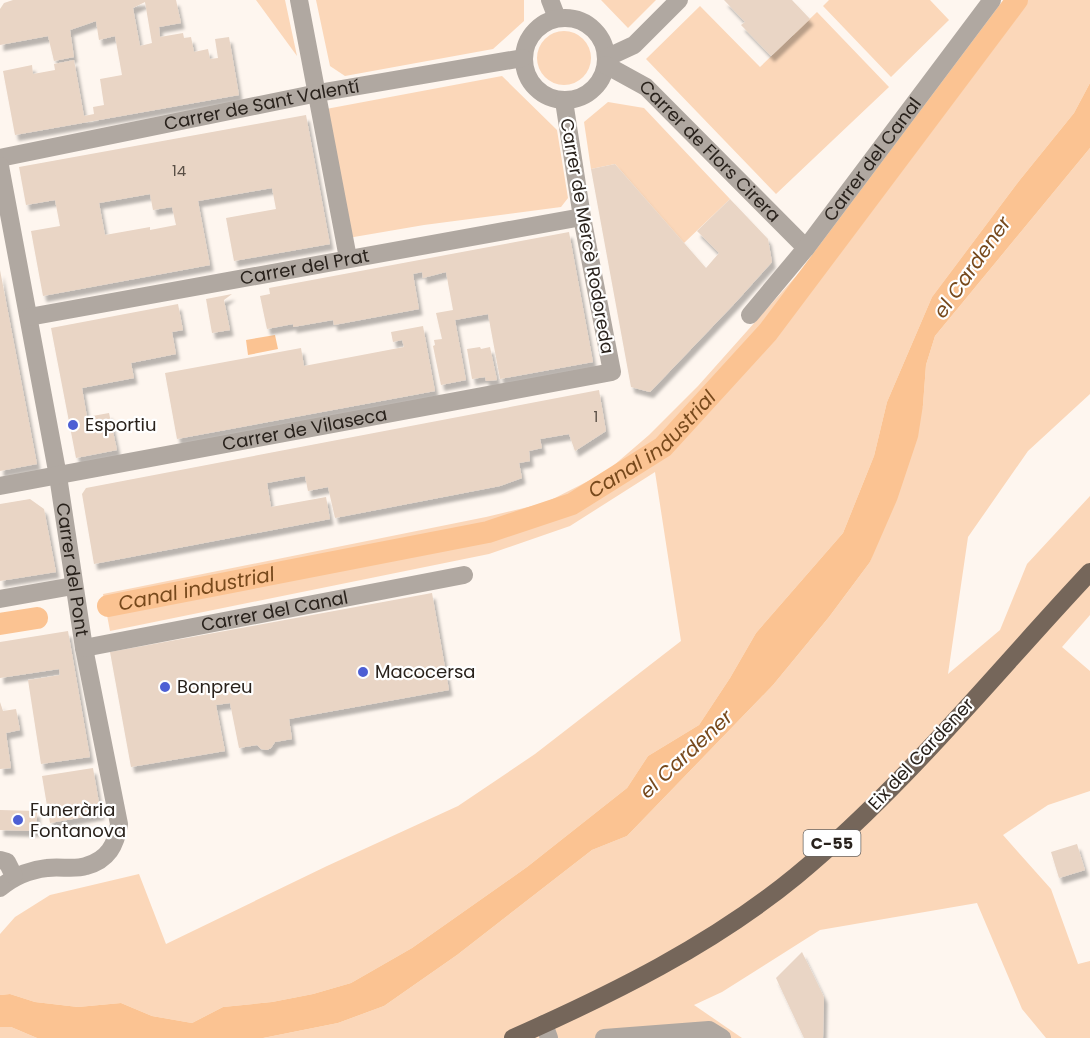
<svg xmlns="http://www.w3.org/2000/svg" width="1090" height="1038" font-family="Poppins,sans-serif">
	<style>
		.green { fill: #fbd7b9 }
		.water { fill: #fbc392 }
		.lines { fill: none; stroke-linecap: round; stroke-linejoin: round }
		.canal { stroke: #fbc392; stroke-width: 22 }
		.building { fill: #e9d5c5; fill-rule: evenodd; filter: url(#shadow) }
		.minor { stroke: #b0a8a1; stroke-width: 18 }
		.major { stroke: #75665a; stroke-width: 18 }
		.poi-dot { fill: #4d5fd4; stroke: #fff; stroke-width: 2 }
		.labels { text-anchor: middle; stroke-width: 4.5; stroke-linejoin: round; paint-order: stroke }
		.number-label { font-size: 15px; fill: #594f46 }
		.shield { fill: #fff; stroke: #696460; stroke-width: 1.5 }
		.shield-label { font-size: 16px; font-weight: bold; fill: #29221c }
		.street-label { font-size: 18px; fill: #29221c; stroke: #fff }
		.poi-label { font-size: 18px; fill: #29221c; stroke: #fff; text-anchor: start }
		.water-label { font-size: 20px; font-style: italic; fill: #77491c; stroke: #fff }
	</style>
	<defs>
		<filter id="shadow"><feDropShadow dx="3.5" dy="6" stdDeviation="1.5" flood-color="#0004"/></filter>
	</defs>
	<rect width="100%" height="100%" fill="#fef6ef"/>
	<path class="green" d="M256 0H285L297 56Z
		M316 0H524V21L493 49 345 76 330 66Z
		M601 0H656L628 28Z
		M829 0H930L949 20 891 77 823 6Z
		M1009 0H1090V83L1074 113 1019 181 932 297 887 402 874 456 843 533 756 633 730 678 699 725 648 756 627 788 527 867 412 948 351 983 313 994 272 1002 223 1007 192 1023 152 1016 121 1003 78 1007 35 1002 10 994 0 995V934L15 917 50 895 139 874 166 944 327 866 458 806 535 754 681 641 655 472 570 526 489 554 110 631 103 594 486 517 545 503 606 472 649 435 698 386 815 255Z
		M700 6 760 67 817 12 889 87 776 194 646 59Z
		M537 58a27 27 0 1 1 54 0a27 27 0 1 1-54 0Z
		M502 76 557 130 568 198 561 207 424 225 348 238 326 109Z
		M608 102 644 108 730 199 684 243 615 164 591 169 584 122Z
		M1090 148V394L1028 451 968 537 948 674 1000 630 1027 564 1090 496V615L1062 647 1090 671V791L1048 805 1003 835 1051 889 1078 964 1090 961V1038H1046L1022 1009 977 903 820 930 722 992 694 1005 742 1038H263L338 1023 384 1006 457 955 592 850 627 836 773 685 829 617 870 562 923 405 926 365 935 336Z
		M0 1027H11L37 1038H0Z"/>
	<path class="water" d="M1090 83V148L935 336 926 365 923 405 918 437 897 500 870 562 829 617 773 685 627 836 592 850 457 955 384 1006 338 1023 263 1038H37L11 1027H0V995L10 994 35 1002 78 1007 121 1003 152 1016 192 1023 223 1007 272 1002 313 994 351 983 412 948 527 867 627 788 648 756 699 725 730 678 756 633 843 533 874 456 887 402 932 297 1019 181 1074 113Z
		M275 335 278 349 248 355 246 340Z"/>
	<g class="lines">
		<g class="canal">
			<path id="s1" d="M108 606 488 532 572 504 663 447 768 332 1017 0"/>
			<path d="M0 624 37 618"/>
		</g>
	</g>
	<path class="building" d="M13 0H176L181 23 159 27 160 37 183 33 184 38 191 37 194 52 208 49 210 59 218 58 215 39 229 37 239 95 15 135 3 71 32 65 33 74 55 70 54 64 74 60 84 116 94 114 93 107 104 105 100 79 122 75 115 36 99 40 96 21 70 30 74 57 54 61 48 36 0 45V9L4 3ZM145 2 152 43 140 46 133 8Z
		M724 0H792L810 19 771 56 741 25 745 22Z
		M306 115 330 244 234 261 226 218 276 209 272 188 198 201 210 265 43 296 31 231 60 226 55 200 26 205 19 167ZM150 194 153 210 172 207 176 225 150 230V227L105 235 99 203Z
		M615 164 706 268 719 253 697 231 730 199 768 239 772 262 736 302 650 392 631 387 591 169Z
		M569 232 593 362 500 379 488 314 455 320 466 380 441 385 433 346 435 345 434 340 442 339 436 313 453 310 446 272 423 278 422 272 413 274 419 309 334 325 333 320 293 327V324L267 329 260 296 270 294 269 288Z
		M0 270 37 464 0 471Z
		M232 294 224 300 230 330 212 333 206 299Z
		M178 304 183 330 172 332 176 354 131 363 134 378 82 388 87 417 109 413 117 450 76 458 51 328Z
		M423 326 435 391 177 439 165 373 301 348 304 366 404 347 402 340 393 342 391 332Z
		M480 347 481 349 490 347 497 380 486 381 485 377 472 379 467 349Z
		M599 390 606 431 575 451 569 434 540 439 542 448 529 451 530 461 519 463 522 478 500 486 335 518 328 487 308 491 305 476 267 483 271 507 326 497 330 519 94 564 82 494 86 488Z
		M30 499 44 509 56 572 0 581V504Z
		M432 593 449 690 289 719 292 739 275 742 271 748 267 750 261 749 257 745 239 748 230 703 216 705 225 751 131 767 110 652Z
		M68 631 90 757 41 764 28 680 60 675 59 669 0 678V642Z
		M0 702 3 711 16 709 20 730 6 733 11 768 0 769Z
		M93 768 101 814 50 823 42 776Z
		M0 810 37 811 36 831 0 830Z
		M1077 844 1085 870 1059 878 1051 852Z
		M802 952 824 997 823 1038H804L776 978Z"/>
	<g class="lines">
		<g class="minor">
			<path d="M299 0 348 258"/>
			<path d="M550 0 557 18"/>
			<circle cx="565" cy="59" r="41"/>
			<path d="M606 58 634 45 679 0"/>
			<path id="s2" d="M606 65 646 87 806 248"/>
			<path id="s3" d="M0 158 318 93 523 58"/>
			<path id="s4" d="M0 166 58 476 84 648 119 824C116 845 108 860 86 866 74 870 60 866 47 868 29 870 14 876 0 888"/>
			<path id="s5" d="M750 315 806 248 992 0"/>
			<path id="s6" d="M29 317 582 217"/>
			<path id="s7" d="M0 486 612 372 582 217 564 101"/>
			<path d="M0 599 73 586"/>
			<path id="s8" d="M84 648 464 575"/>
			<path d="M0 860 7 862 14 876"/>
			<path d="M544 1024 549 1038"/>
			<path d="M604 1038 709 1030 722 1038"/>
		</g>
		<path class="major" d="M513 1038C612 994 712 945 796 876 905 786 994 674 1090 572"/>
	</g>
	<g class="poi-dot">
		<circle cx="73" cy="425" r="6"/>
		<circle cx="363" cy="672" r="6"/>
		<circle cx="165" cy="687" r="6"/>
		<circle cx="18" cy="820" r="6"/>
	</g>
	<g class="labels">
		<g class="number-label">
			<text x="179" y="176">14</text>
			<text x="596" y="422">1</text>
		</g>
		<rect class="shield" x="803.5" y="830" width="57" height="26" rx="4.5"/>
		<g class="shield-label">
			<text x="832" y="849">C-55</text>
		</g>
		<g class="street-label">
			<text dy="6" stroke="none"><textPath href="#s3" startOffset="267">Carrer de Sant Valentí</textPath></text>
			<text dy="6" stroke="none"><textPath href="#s2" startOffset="136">Carrer de Flors Cirera</textPath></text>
			<text dy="6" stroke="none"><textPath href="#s5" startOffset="198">Carrer del Canal</textPath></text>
			<text transform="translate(587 236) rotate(80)" y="6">Carrer de Mercè Rodoreda</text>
			<text dy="6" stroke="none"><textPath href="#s6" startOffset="280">Carrer del Prat</textPath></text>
			<text dy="6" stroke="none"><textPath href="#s7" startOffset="310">Carrer de Vilaseca</textPath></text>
			<text dy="6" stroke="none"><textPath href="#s4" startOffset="410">Carrer del Pont</textPath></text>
			<text dy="6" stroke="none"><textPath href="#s8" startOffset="194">Carrer del Canal</textPath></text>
			<text transform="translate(921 754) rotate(-47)" y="6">Eix del Cardener</text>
		</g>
		<g class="poi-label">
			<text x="85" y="431">Esportiu</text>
			<text x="375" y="678">Macocersa</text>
			<text x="177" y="693">Bonpreu</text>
			<text x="30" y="816">Funerària<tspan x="30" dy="21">Fontanova</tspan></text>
		</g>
		<g class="water-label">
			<text transform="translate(972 267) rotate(-55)" y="7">el Cardener</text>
			<text dy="7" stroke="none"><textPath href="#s1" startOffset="576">Canal industrial</textPath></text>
			<text dy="7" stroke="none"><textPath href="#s1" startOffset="90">Canal industrial</textPath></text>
			<text transform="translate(686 754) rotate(-43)" y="7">el Cardener</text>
		</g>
	</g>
</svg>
